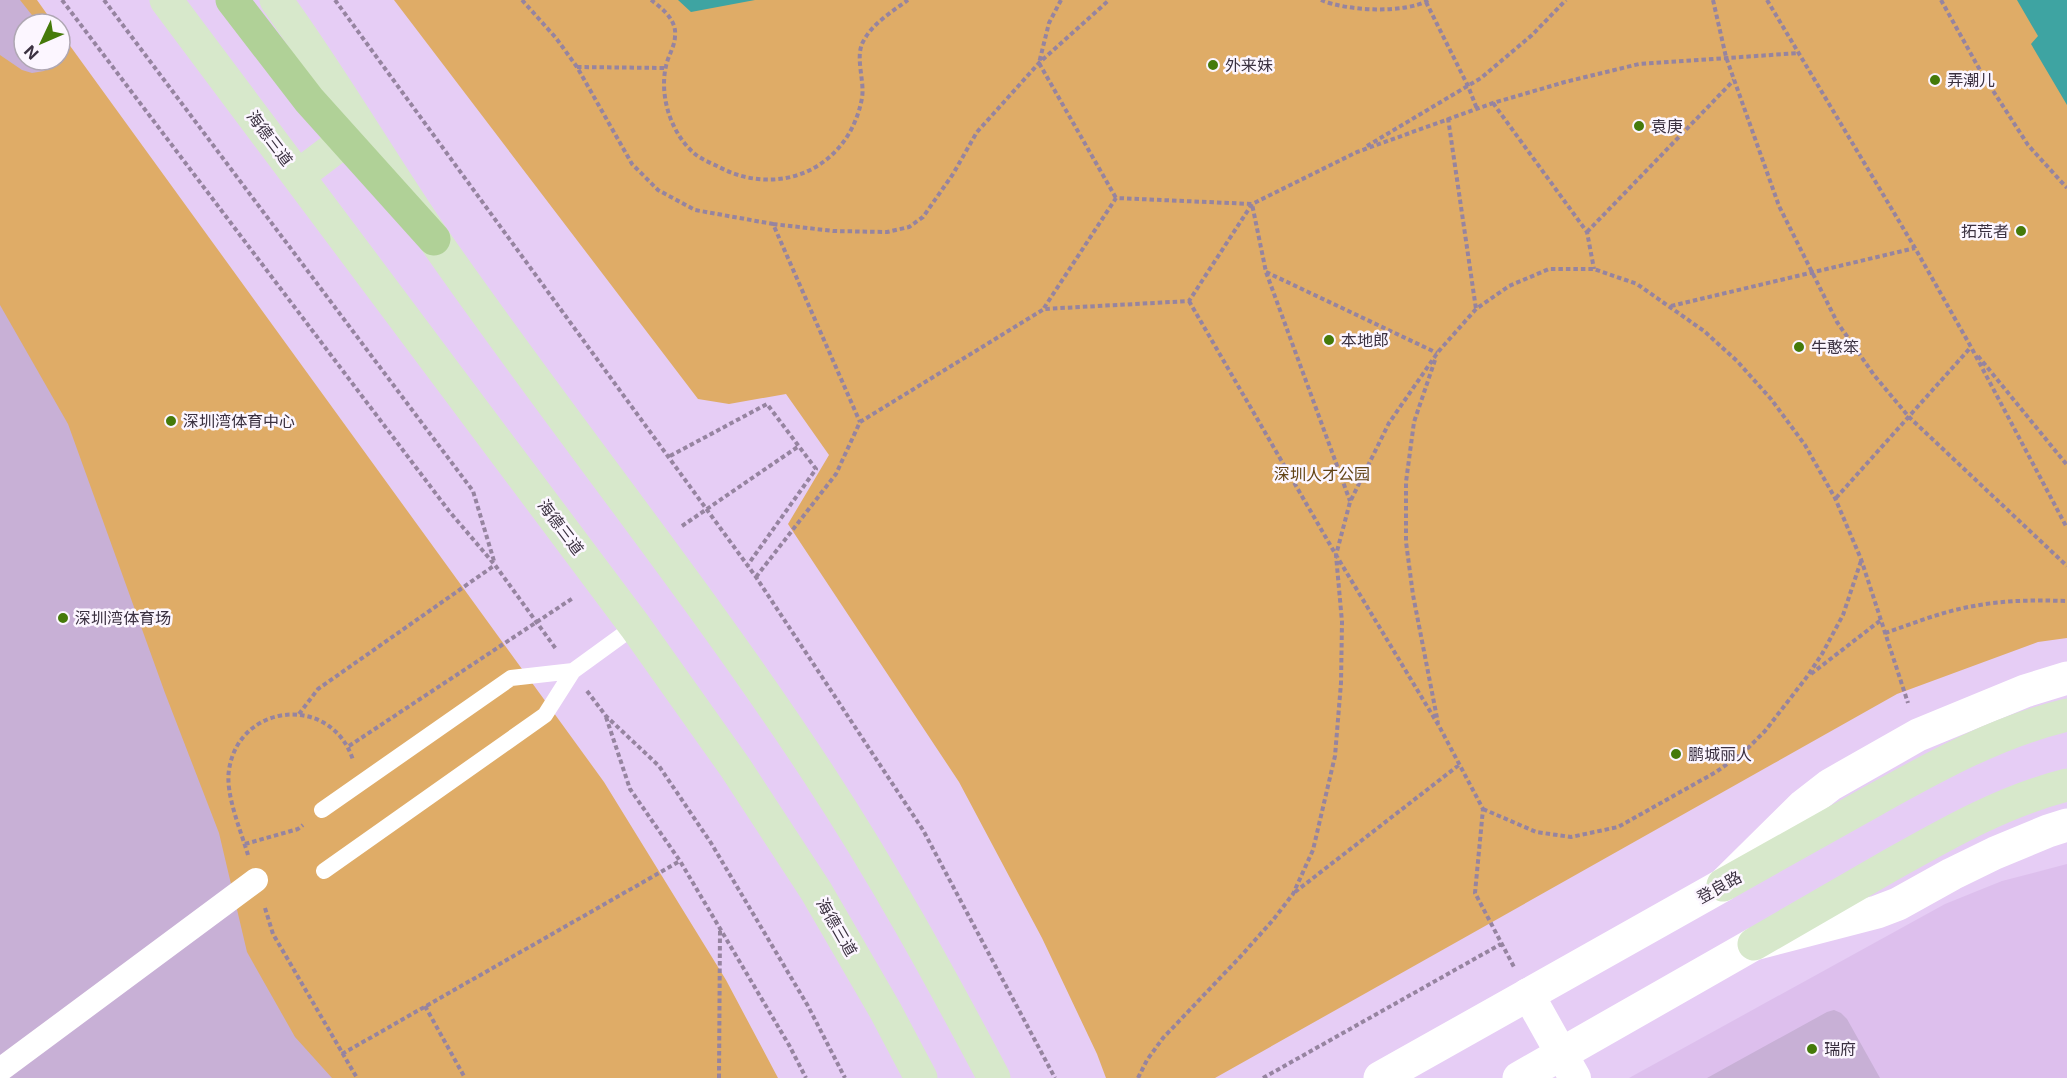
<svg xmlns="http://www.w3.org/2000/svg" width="2067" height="1078" font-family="Inter,'Noto Sans SC',sans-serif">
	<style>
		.built { fill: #ddbfed }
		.green { fill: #dfac67 }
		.water { fill: #3ea4a2 }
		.building { fill: #c8b0d6 }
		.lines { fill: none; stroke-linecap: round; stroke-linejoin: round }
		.path { stroke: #9684a0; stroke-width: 4; stroke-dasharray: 4.5 3; stroke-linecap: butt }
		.service { stroke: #fff; stroke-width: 16 }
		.pedestrian { stroke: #fff; stroke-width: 24 }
		.minor { stroke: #fff; stroke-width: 32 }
		.tertiary { stroke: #fff; stroke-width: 33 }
		.secondary { stroke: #d7e8cb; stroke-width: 33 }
		.primary { stroke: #b0d197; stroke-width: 33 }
		.poi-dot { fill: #457a0a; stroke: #fcf6ff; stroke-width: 2 }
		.labels { text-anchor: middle; stroke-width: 5; stroke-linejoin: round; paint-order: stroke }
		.poi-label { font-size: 16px; fill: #3b3141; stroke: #fcf6ff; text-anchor: start }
		.street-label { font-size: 16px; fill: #3b3141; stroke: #fcf6ff }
		.park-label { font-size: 16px; fill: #634416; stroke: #fcf6ff }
	</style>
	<rect width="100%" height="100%" fill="#e6cdf5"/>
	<path class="built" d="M2067 864V1078H1629L1945 904 2002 881Z"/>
	<path class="green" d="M0 0H37L54 24H24V60H60V32L604 782 726 980 778 1078H0Z
		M394 0H2067V638L2038 642 1897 694 1215 1078H1106L1097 1054 1042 938 959 782 788 524 829 455 786 394 729 404 698 399Z"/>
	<path class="water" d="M678 0H755L691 12Z
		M2017 0H2067V105L2031 44 2038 36Z"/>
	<path class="building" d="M0 0H20L39 24H24V60H55L44 71 32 73 22 70 0 55Z
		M0 305 68 424 165 693 219 833 247 952 295 1037 332 1078H0Z
		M1834 1010 1841 1013 1847 1019 1880 1078H1707L1827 1012Z"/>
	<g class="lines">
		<path class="path" d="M62 0 449 511 495 565 556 649
			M104 0 473 491 494 561
			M335 0 756 577 923 830 1055 1078
			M522 0 556 38 577 67 632 164 658 190 695 210 773 224 860 422
			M651 0C662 8 677 20 675 36 675 46 668 56 666 66 659 96 671 134 695 154 701 159 711 163 719 167 780 199 849 168 862 98 865 80 854 56 864 40 873 23 893 11 908 0
			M1061 0 1049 23 1039 63 1116 198
			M1321 0C1347 11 1404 14 1429 0
			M1713 0 1726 57 1779 206 1837 322 1874 375 1909 417 2067 566
			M1767 0 1915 248 1971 347 2067 528
			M1941 0 1981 72 2028 145 2067 188
			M1426 2 1468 86 1477 109
			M577 67 665 68
			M1493 103 1587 232 1594 269
			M1448 118 1476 309
			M1367 146 1481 78 1532 35 1566 0
			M773 224 833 231 887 232 909 227 923 217 953 174 977 132 1039 63 1109 0
			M1587 232 1734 80
			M1266 272 1437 353
			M1189 301 1336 555 1439 726 1483 809 1475 893 1514 967
			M1671 306 1915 248
			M1044 308 1116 198 1252 204 1266 272 1350 501
			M1978 356 2067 465
			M1435 360 1414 422 1406 482V542L1413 595 1438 723
			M670 456 767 404 816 469 747 566
			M1836 498 1971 347
			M682 526 799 446
			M756 577 836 474 860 422 1044 309 1189 301 1252 204 1357 152 1493 103 1565 82 1639 64 1800 53
			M1885 633C1914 623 1944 611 1974 606 2005 600 2036 600 2067 601
			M1811 674 1881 620
			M587 691 606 716 659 766 711 843 808 1006 845 1078
			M299 714 318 689 495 565
			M606 717 630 789 680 861 789 1045 806 1078
			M349 746 573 598
			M1483 809 1536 832 1571 837 1618 827 1716 772 1744 752 1765 731 1806 678 1822 654 1843 615 1861 561
			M245 844 298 829 303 825
			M248 855C241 831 225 794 229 770 239 702 332 694 353 760
			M1295 892 1459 765
			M265 908 273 934 357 1078
			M425 1006 465 1078
			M342 1054 680 861
			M719 1078 720 929
			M1138 1078 1147 1060 1163 1038 1240 957 1273 920 1293 894 1313 850 1335 756 1341 683 1342 622 1336 555 1350 502 1389 423 1438 352 1476 309 1509 286 1549 269H1594L1637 284 1704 331 1737 361 1771 399 1805 445 1835 498 1861 559 1908 703
			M1263 1078 1501 944"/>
		<path class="service" d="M322 810 511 678 573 671
			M324 871 545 715 573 671 635 626"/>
		<path class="pedestrian" d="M0 1070 256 880"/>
		<path class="minor" d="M1528 994 1575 1078"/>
		<path class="tertiary" d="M1380 1078 1723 885 1803 806 1830 785 1918 735 2025 691 2067 678
			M1519 1078 1754 944 1877 912 1898 904 1952 874 1995 853 2048 831 2067 825"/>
		<path class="secondary" d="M166 0 635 626 735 767 816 891 885 1010 921 1078
			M276 0C332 77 380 160 434 239 559 419 698 590 818 773 883 872 939 974 994 1078
			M298 176 344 141
			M1723 885C1772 858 1821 830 1871 802 1934 767 1996 732 2067 715
			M1754 944C1799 918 1844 892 1889 866 1946 834 2003 801 2067 785"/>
		<path class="primary" d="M232 0 309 100 434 239"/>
	</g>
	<g class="poi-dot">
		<circle cx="1213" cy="65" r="6"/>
		<circle cx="1935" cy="80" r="6"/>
		<circle cx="1639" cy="126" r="6"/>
		<circle cx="2021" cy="231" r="6"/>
		<circle cx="1329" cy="340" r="6"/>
		<circle cx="1799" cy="347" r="6"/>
		<circle cx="171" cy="421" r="6"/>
		<circle cx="63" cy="618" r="6"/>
		<circle cx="1676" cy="754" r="6"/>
		<circle cx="1812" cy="1049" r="6"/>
	</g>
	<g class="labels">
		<g class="poi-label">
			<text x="1225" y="71">外来妹</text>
			<text x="1947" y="86">弄潮儿</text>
			<text x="1651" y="132">袁庚</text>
			<text x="2009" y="237" text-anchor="end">拓荒者</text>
			<text x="1341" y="346">本地郎</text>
			<text x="1811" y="353">牛憨笨</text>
			<text x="183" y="427">深圳湾体育中心</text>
			<text x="75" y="624">深圳湾体育场</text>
			<text x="1688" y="760">鹏城丽人</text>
			<text x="1824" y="1055">瑞府</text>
		</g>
		<g class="street-label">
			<text transform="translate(270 138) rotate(53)" y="6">海德三道</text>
			<text transform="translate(561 527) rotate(53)" y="6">海德三道</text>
			<text transform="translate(1719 887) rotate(-29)" y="6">登良路</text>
			<text transform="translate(837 927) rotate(60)" y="6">海德三道</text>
		</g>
		<g class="park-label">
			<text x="1322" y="480">深圳人才公园</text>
		</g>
	</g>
	<g transform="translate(42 42) rotate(226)"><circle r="28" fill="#fcf6ff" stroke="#afa7b3" stroke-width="1.5"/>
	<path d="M0-4.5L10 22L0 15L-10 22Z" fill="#457a0a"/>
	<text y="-9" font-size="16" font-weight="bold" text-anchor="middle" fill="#3b3141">N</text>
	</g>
</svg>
